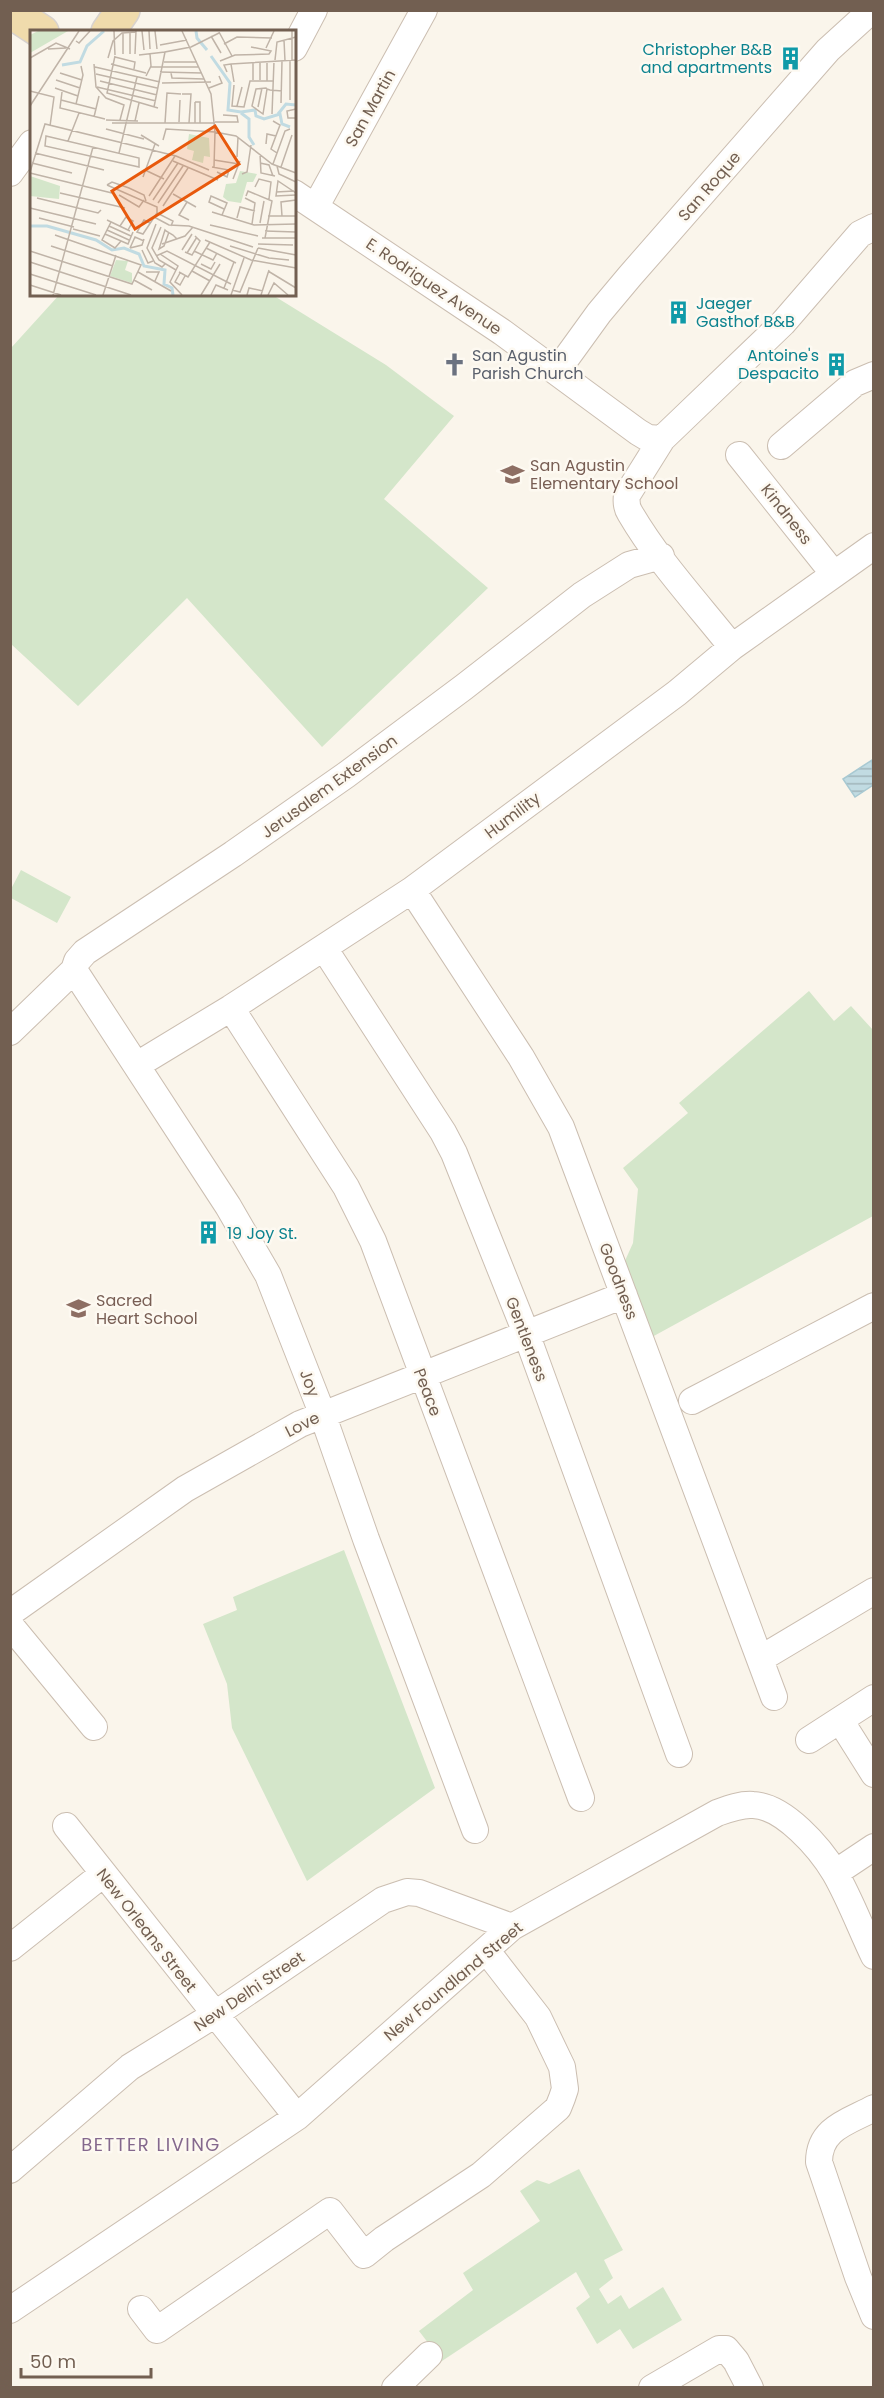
<svg xmlns="http://www.w3.org/2000/svg" width="884" height="2398" font-family="Poppins,sans-serif">
	<style>
		.grass { fill: #d4e6ca }
		.water { fill: url(#water-rules); stroke: #a8c9d2; stroke-width: 1.5 }
		.lines { fill: none; stroke-linecap: round; stroke-linejoin: round }
		.minor-casing { stroke: #cbbeb1; stroke-width: 28 }
		.major-casing { stroke: #d8d2ce; stroke-width: 36 }
		.minor { stroke: #fff; stroke-width: 26 }
		.major { stroke: #f0dbac; stroke-width: 33 }
		.labels { text-anchor: middle; stroke-width: 5; stroke-linejoin: round; paint-order: stroke }
		.culture-label { font-size: 16px; fill: #0d838f; stroke: #fdf9f1; text-anchor: end }
		.street-label { font-size: 16px; fill: #725f51; stroke: #fdf9f1 }
		.worship-label { font-size: 16px; fill: #5b616d; stroke: #fdf9f1; text-anchor: start }
		.education-label { font-size: 16px; fill: #785e54; stroke: #fdf9f1; text-anchor: start }
		.neighbourhood-label { font-size: 18px; letter-spacing: 1.5px; fill: #84688d; stroke: #fdf9f1 }
		.inset-river { fill: none; stroke: #c1dbe2; stroke-width: 3 }
		.inset-road { fill: none; stroke: #c0b4a8; stroke-width: 1.5 }
		.view { fill: #e8590c; fill-opacity: 0.15; stroke: #e8590c; stroke-width: 3 }
		.inset-edge { fill: none; stroke: #725f51; stroke-width: 3 }
	</style>
	<defs>
		<pattern id="water-rules" width="6" height="5" patternUnits="userSpaceOnUse" patternTransform="scale(1.5)"><rect width="6" height="5" fill="#c1dbe2"/><path d="M0 2.5h6" fill="none" stroke="#a1b5ba"/></pattern>
	</defs>
	<rect width="100%" height="100%" fill="#faf5eb"/>
	<path class="grass" d="M60 294H271L386 365 454 416 384 499 488 588 322 747 187 598 78 706 11 644V348Z
		M21 870 71 897 57 923 11 898V889Z
		M809 991 834 1021 851 1006 873 1030V1216L652 1337 624 1263 633 1243 638 1189 623 1168 688 1113 679 1103Z
		M344 1550 435 1788 307 1881 232 1728 227 1684 203 1624 237 1610 233 1597Z
		M579 2169 623 2250 604 2260 613 2278 599 2289 608 2304 621 2295 629 2309 663 2287 682 2320 633 2349 620 2329 597 2344 576 2308 590 2297 576 2272 442 2361 419 2331 473 2290 463 2273 540 2221 520 2191 537 2180 549 2184Z"/>
	<path class="water" d="M872 760 873 785 855 797 843 779Z"/>
	<g class="lines">
		<defs>
			<path id="minor" d="M294 48 314 10
				M10 173 32 143
				M294 193 502 332 638 432 648 438 662 439
				M316 206 424 10
				M557 371 599 313 630 276 828 50 872 10
				M781 446 855 383 874 375
				M739 455 833 573
				M732 647C698 604 658 561 630 513 626 507 626 502 627 495L662 439 783 323 860 234 874 227
				M412 890 521 1057 561 1127 774 1697
				M324 948 443 1132 454 1153 526 1333 679 1754
				M74 970 228 1206 268 1275 322 1413 366 1539 475 1830
				M231 1008 346 1187 373 1241 581 1798
				M10 1032 74 970 77 961 85 952 233 854 346 775 464 687 582 595 629 565 661 556
				M137 1065 231 1008 412 890 677 693 732 647 874 546
				M692 1401 874 1306
				M10 1613 185 1489 300 1424 624 1295
				M10 1625 94 1727
				M760 1659 874 1591
				M840 1720 874 1774
				M809 1740 874 1698
				M66 1826 297 2117
				M835 1873 874 1847
				M10 1948 103 1874
				M874 2108C848 2122 819 2128 819 2162L858 2277 874 2316
				M10 2170 130 2067 214 2015 383 1900 407 1892 419 1893 512 1927
				M141 2309 157 2330 330 2211 364 2255 384 2239 481 2175 558 2108 562 2098 565 2089 562 2067 538 2017 486 1950
				M10 2310 297 2117 512 1927 717 1813C728 1809 741 1804 753 1805 784 1806 820 1848 835 1873 850 1899 861 1929 874 1956
				M395 2388 429 2355
				M652 2388 719 2349H726L736 2361 750 2388"/>
			<path id="major" d="M10 11 42 32
				M108 32 123 10"/>
		</defs>
		<use href="#minor" class="minor-casing"/>
		<use href="#major" class="major-casing"/>
		<use href="#minor" class="minor"/>
		<use href="#major" class="major"/>
	</g>
	<defs>
		<symbol id="building-bare" viewBox="-9 -9 18 18"><path d="M-4-6H4V6H1V3H-1V6H-4ZM-2.5-4.3h1.7v1.8h-1.7ZM.8-4.3h1.7v1.8H.8ZM-2.5-1h1.7V.8h-1.7ZM.8-1h1.7V.8H.8Z" fill="#0f9aa8" stroke="#fdf9f1" stroke-width="2.5" paint-order="stroke"/></symbol>
		<symbol id="church-bare" viewBox="-9 -9 18 18"><path d="M-1.2-6h2.4v3.5h3.3v2.4h-3.3V6h-2.4V-.1h-3.3v-2.4h3.3Z" fill="#6b7280" stroke="#fdf9f1" stroke-width="2.5" paint-order="stroke"/></symbol>
		<symbol id="school-bare" viewBox="-9 -9 18 18"><path d="M0-5L7-2L0 1L-7-2ZM-4 1L0 2.5L4 1V4Q0 6-4 4Z" fill="#8d6e63" stroke="#fdf9f1" stroke-width="2.5" paint-order="stroke"/></symbol>
	</defs>
	<g fill-rule="evenodd">
		<use href="#building-bare" x="774" y="42" width="33" height="33"/>
		<use href="#building-bare" x="662" y="296" width="33" height="33"/>
		<use href="#church-bare" x="438" y="348" width="33" height="33"/>
		<use href="#building-bare" x="820" y="348" width="33" height="33"/>
		<use href="#school-bare" x="496" y="458" width="33" height="33"/>
		<use href="#building-bare" x="192" y="1216" width="33" height="33"/>
		<use href="#school-bare" x="62" y="1292" width="33" height="33"/>
	</g>
	<g class="labels">
		<g class="culture-label">
			<text x="772" y="55">Christopher B&amp;B<tspan x="772" dy="18">and apartments</tspan></text>
			<text x="696" y="309" text-anchor="start">Jaeger<tspan x="696" dy="18">Gasthof B&amp;B</tspan></text>
			<text x="819" y="361">Antoine's<tspan x="819" dy="18">Despacito</tspan></text>
			<text x="227" y="1239" text-anchor="start">19 Joy St.</text>
		</g>
		<g class="street-label">
			<text transform="translate(370 108) rotate(-61)" y="6">San Martin</text>
			<text transform="translate(709 186) rotate(-49)" y="6">San Roque</text>
			<text transform="translate(434 286) rotate(34)" y="6">E. Rodriguez Avenue</text>
			<text transform="translate(787 514) rotate(52)" y="6">Kindness</text>
			<text transform="translate(329 786) rotate(-36)" y="6">Jerusalem Extension</text>
			<text transform="translate(512 815) rotate(-37)" y="6">Humility</text>
			<text transform="translate(619 1281) rotate(69)" y="6">Goodness</text>
			<text transform="translate(527 1339) rotate(69)" y="6">Gentleness</text>
			<text transform="translate(310 1383) rotate(69)" y="6">Joy</text>
			<text transform="translate(428 1392) rotate(69)" y="6">Peace</text>
			<text transform="translate(302 1424) rotate(-27)" y="6">Love</text>
			<text transform="translate(147 1930) rotate(52)" y="6">New Orleans Street</text>
			<text transform="translate(453 1981) rotate(-40)" y="6">New Foundland Street</text>
			<text transform="translate(249 1991) rotate(-34)" y="6">New Delhi Street</text>
		</g>
		<g class="worship-label">
			<text x="472" y="361">San Agustin<tspan x="472" dy="18">Parish Church</tspan></text>
		</g>
		<g class="education-label">
			<text x="530" y="471">San Agustin<tspan x="530" dy="18">Elementary School</tspan></text>
			<text x="96" y="1306">Sacred<tspan x="96" dy="18">Heart School</tspan></text>
		</g>
		<g class="neighbourhood-label">
			<text x="151" y="2151">BETTER LIVING</text>
		</g>
	</g>
	<g transform="translate(30 30)">
		<rect width="266" height="266" fill="#faf5eb"/>
		<path d="M8 1H38L0 23V5ZM159 104 179 108 180 127 174 126 173 133 162 130 164 121 157 119ZM210 141 227 144 223 152H217L211 173 198 171 193 167 196 154 206 153ZM0 146 30 156 29 169 0 166ZM86 230 98 231 95 240 102 243V253L80 246Z" fill="#d4e6ca"/>
		<path class="inset-river" d="M166 1 167 8 177 20M181 26 200 53 198 80 211 82M32 35 50 32 57 16 74 1M211 82 225 80 226 86 234 89 250 84 252 94 260 97M211 83 219 89V107L224 115M248 84 256 74 266 75M0 196H17L66 210 82 220 94 218 109 224 114 236 135 240 134 254 142 258 143 265"/>
		<path class="inset-road" d="M84 1 85 25M112 1 114 20M119 1 120 19M125 1 127 19M152 1 181 64 185 102 206 106 242 134 266 143M189 2 202 26M93 3V24M181 6 191 23M254 10 255 31M46 11 49 13 60 1M194 14 207 7 242 8M130 15 157 10M236 18 244 1M18 19 36 18M100 24V3M105 24 106 1M109 25 135 22M85 26 77 63 128 78M85 27 105 32 104 39M0 28 26 13 40 19M78 28 83 11 92 3 106 2M245 30 247 12 266 7M190 31 205 25 239 24 241 21 221 17M260 31V70M262 31V1M134 32H167M64 34 66 57 76 68 94 75 90 90M81 34 116 43M201 34 204 52M65 37 130 52M121 37H168M130 42 172 43M197 42 194 35 201 34 266 30M30 43 52 50M141 43 142 48 174 49M66 44 127 58M116 46 121 36 120 24M26 50 50 58M223 50V32M230 50V32M70 51 127 65M237 51V32M132 53 181 52M204 55 202 76 214 77 220 51H244M67 57 126 71M25 58 48 66M179 58 192 53 189 46M237 59 233 84 222 76 226 59 236 58 237 59 240 60 252 61M0 61 24 67 20 96M32 62 30 78 75 89M152 64H161L159 93M31 70 66 79M165 72H170V93M251 73 252 31M46 74 53 45 51 36M0 76 49 1M207 76 212 57M124 77 135 22 161 17 189 3M228 77 232 58M266 79 257 81 258 88H266M242 84 244 31M64 87 69 66M76 90 108 91M105 91 109 73M243 91 250 95 241 119 247 123M149 92 150 70M185 92H208L207 86 193 85M82 93H185M135 93 137 63 151 64M165 93V72M76 99 114 109M111 105 129 116M16 106 109 128V137L15 116ZM133 110 136 99 185 102 184 137M38 111 49 83M236 114 237 104 246 106M5 123 74 140M89 123 107 47M230 124 231 143 245 146M207 127 208 107M184 130 209 134M143 131 188 150M2 133 42 143M230 133 239 135 243 146M243 134 255 101 260 99M247 136 249 144 266 152M182 137 199 140 197 147 187 142M251 137 262 105M115 140 134 149M0 142 15 94 146 126 179 140M0 143 82 163M212 144 217 142 221 115M113 147 125 114M203 149 210 131M77 155 127 177V183L113 204 107 202 114 190 120 193M77 155 82 152 99 158 114 165 116 171M225 157 229 149 241 152 239 169M246 162 264 161M30 163 95 178M266 163 248 151 246 166 266 165M143 164 166 177M89 165 109 177 114 170M119 166 145 126M216 166 218 161 242 171 235 208M7 168 68 183 71 180M215 168 225 173 222 194M123 170 148 133M157 172 149 185 159 190M128 173 153 136M133 176 158 138M0 178 66 194M182 182 224 195 266 194M127 183 143 191 141 196M192 185 197 173 181 166 179 172 194 179M238 186H266M252 186 251 172 266 170M124 187 139 195 159 196 223 217M9 188 44 197M207 188 210 177 225 181M77 190 100 201M81 192 72 210 85 218 91 211M230 193 234 171M126 194 117 218 125 233 132 237 135 234M180 195 228 206M79 196 101 206M90 196 96 187 103 191 98 200M131 197 122 218 129 230 146 240M43 199 70 206M77 200 99 210M235 201 266 202M139 202 134 216 129 219 135 200 136 201 143 205 147 209M75 204 98 214 103 202M232 208H266M175 210 221 230 266 238M132 214 155 206 163 197M228 214 263 215M21 216 83 236M200 216 239 228 259 230M100 218 105 207 114 211M100 218 112 215 114 209M176 218 206 233M228 218 266 225M112 220 118 233 123 231M152 220 162 204M0 221 102 254 111 235 25 205M164 221 183 230 187 223M155 222 162 225 170 211 165 206M157 223 167 207M130 224 148 236 140 252 152 265M126 226 137 221 201 254M0 232 101 265M171 234 181 239 185 232M162 241 180 251M238 241 266 258M108 242 141 261M116 242H129L125 251M149 242 158 247 180 212M150 243 145 252 150 255 155 246M0 244 66 265M104 250 122 260M0 255 31 265M194 258 204 232M202 260 210 262 228 218M23 265 63 117M73 265 86 225M171 265 190 234M181 265 186 255 198 260M201 265 214 228M217 265 219 258 233 261M231 265 239 240M238 265 244 253 258 265"/>
		<path class="view" d="M185 96 209 134 105 199 82 161Z"/>
		<rect width="266" height="266" class="inset-edge"/>
	</g>
	<rect width="884" height="2398" fill="none" stroke="#725f51" stroke-width="24"/>
	<path d="M21 2368v9h130v-9" fill="none" stroke="#725f51" stroke-width="3"/>
	<text x="30" y="2368" font-size="18" fill="#725f51" stroke="#fdf9f1" stroke-width="4.5" paint-order="stroke">50 m</text>
</svg>
